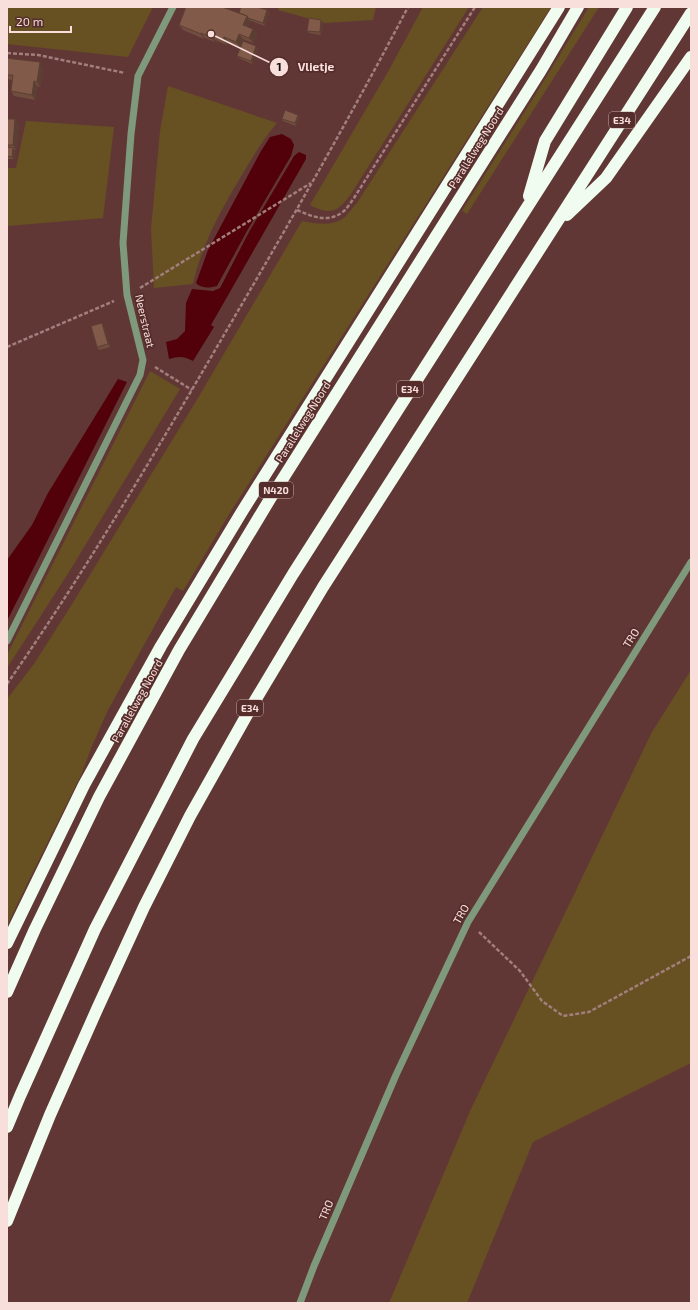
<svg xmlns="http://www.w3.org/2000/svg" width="698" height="1310" font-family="'Exo 2',sans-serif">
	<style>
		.green { fill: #675123 }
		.water { fill: #520009 }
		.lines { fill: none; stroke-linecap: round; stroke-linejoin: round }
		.path { stroke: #a27f7c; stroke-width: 2.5; stroke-dasharray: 4 2; stroke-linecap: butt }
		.minor { stroke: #7f997d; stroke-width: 7 }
		.highway { stroke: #effcef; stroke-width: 12 }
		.wall { fill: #704d3f }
		.shaded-wall { fill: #5b3f33 }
		.building { fill: #825a49; stroke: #5b3f33 }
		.labels { text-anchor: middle; stroke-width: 3.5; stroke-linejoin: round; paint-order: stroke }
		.shield { fill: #552d2b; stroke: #c8aaa7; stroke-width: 1 }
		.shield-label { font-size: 10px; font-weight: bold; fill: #f9dfdc }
		.street-label { font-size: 11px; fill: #f9dfdc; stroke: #552d2b }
		.leader { fill: none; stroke: #f9dfdc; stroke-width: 1.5 }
		.callout-dot { fill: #f9dfdc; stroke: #552d2b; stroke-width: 1.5 }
		.mark-label { font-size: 12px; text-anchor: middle; font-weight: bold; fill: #111 }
		.callout-label { font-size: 12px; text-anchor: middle; font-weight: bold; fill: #f9dfdc; stroke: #552d2b; stroke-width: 3.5; stroke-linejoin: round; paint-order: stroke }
	</style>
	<rect width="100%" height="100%" fill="#613735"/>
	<path class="green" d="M7 7H153L128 57 7 44Z
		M279 7H376L373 20 325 23 278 10Z
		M423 7H469L351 194C337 212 332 216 310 205L389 70Z
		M483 7H551L228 516 183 591 176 587 108 710 92 746 82 773 26 886 7 926V699L34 664 74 601 198 398 302 221C316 224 335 227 346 216 350 212 353 207 357 203Z
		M589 7H599L467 214 462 211 534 97Z
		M168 86 277 123C264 138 255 153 245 170 223 206 202 243 193 284L154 288 151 229 160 131Z
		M26 121 114 127 103 218 7 226V168H16Z
		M150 371 180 389 69 572 7 668V655Z
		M691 670V1063L533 1142 467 1303H389L471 1109 652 732Z"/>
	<path class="water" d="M282 134 291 139 294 145 291 156 247 231 217 286C210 288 202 289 196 283L208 250 261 151 270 137Z
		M299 152 306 155V159L211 325 214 327 193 361C184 356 179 356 169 359L166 342 177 339 185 331 186 303 192 289 213 291 220 288 249 232 294 156Z
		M118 379 127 382 7 621V560L32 525 48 493Z"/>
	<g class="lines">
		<path class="path" d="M7 53 38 55 125 73
			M297 210C313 217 330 224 345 210 348 207 351 202 354 198L475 7
			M140 288 311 183
			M7 347 114 301
			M155 367 192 390
			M7 684C87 569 158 448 228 328 290 222 351 116 408 7
			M479 932 520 971 542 1001 563 1016 589 1012 691 956"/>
		<path class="minor" d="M7 641 140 375 143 360 127 295 123 243 131 134 138 76 173 7
			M300 1303 314 1266 396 1075 468 922 691 562"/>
		<path class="highway" d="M529 196 545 141 627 7
			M567 215 606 178 691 57
			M7 943 84 785 161 646 243 510 559 7
			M7 992 35 929 99 797 179 650 270 499 541 70 578 7
			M7 1127 20 1096 95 929 193 739 293 574 655 7
			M7 1221 50 1115 98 1007 144 907 190 816 253 704 323 587 691 13"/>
	</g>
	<path class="wall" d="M241 7H260L259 8 267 10 269 13 265 26 249 20 250 21 248 27 253 29 257 34 253 43 243 39 240 47 228 42 227 45 215 40V42L205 38 204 39 183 30 179 25 239 13Z
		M321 20 323 22 321 35 309 33 307 31Z
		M256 46 258 49 252 64 239 58 237 56Z
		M7 58 43 67 40 87 37 86 35 100 14 96 11 91 12 80 7 79Z
		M298 115 299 118 296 126 283 121 282 119Z
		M7 119 19 124 16 150H15L14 159H7Z
		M104 326 110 347 99 350 97 347Z"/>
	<path class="shaded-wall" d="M267 10 269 13 265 26 263 23Z
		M247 16 250 21 247 30 243 25Z
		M321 20 323 22 321 35 320 32Z
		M253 29 257 34 253 43 249 38Z
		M201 33 205 38 204 39 201 34Z
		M239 34 243 39 240 47 236 42Z
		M212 35 215 40V42L211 37Z
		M224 37 228 42 227 45 223 40Z
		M256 46 258 49 252 64 251 61Z
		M40 62 43 67 40 87 37 82Z
		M34 81 37 86 35 100 32 95Z
		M298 115 299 118 296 126 295 123Z
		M15 119 19 124 16 150 13 145Z
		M13 148 15 150 14 159 12 157Z
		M102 323 104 326 110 347 108 344Z"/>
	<path class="building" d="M186 7H222L247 16 243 25 253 29 249 38 239 34 236 42 224 37 223 40 212 35 211 37 201 33V34L179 25Z
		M241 7H257L267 10 263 23 248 18 247 16 239 13Z
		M309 18 321 20 320 32 307 31Z
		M243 41 256 46 251 61 237 56Z
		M7 58 14 59 40 62 37 82 34 81 32 95 11 91 13 75H7Z
		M285 110 298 115 295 123 282 119Z
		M7 119H15L13 145H7Z
		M7 147 13 148 12 157 7 156Z
		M102 323 108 344 97 347 91 326Z"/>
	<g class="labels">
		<g class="shield">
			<rect x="609" y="112" width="26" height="16" rx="3"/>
			<rect x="397" y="381" width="26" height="16" rx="3"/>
			<rect x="259" y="482" width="34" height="16" rx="3"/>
			<rect x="237" y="700" width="26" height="16" rx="3"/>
		</g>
		<g class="shield-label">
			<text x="622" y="124">E34</text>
			<text x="410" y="393">E34</text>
			<text x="276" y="494">N420</text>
			<text x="250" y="712">E34</text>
		</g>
		<g class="street-label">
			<text transform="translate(476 148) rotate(-58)" y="4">Parallelweg Noord</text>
			<text transform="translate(145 321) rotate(77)" y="4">Neerstraat</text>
			<text transform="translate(303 422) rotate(-58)" y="4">Parallelweg Noord</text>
			<text transform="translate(631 638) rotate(-58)" y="4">TRO</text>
			<text transform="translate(137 701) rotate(-61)" y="4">Parallelweg Noord</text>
			<text transform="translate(461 914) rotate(-61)" y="4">TRO</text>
			<text transform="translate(326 1210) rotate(-67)" y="4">TRO</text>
		</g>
	</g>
	<path class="leader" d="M211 34L279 67"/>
	<g class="callout-dot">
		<circle cx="211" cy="34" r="4"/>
		<circle cx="279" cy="67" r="10"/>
	</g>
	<g class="mark-label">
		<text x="279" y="71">1</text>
	</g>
	<g class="callout-label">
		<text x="316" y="71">Vlietje</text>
	</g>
	<rect width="698" height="1310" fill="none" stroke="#f9dfdc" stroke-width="16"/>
	<path d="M10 26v6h61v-6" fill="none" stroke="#f9dfdc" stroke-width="2"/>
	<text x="16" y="26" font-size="12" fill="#f9dfdc" stroke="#552d2b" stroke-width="3" paint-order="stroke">20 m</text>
</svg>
